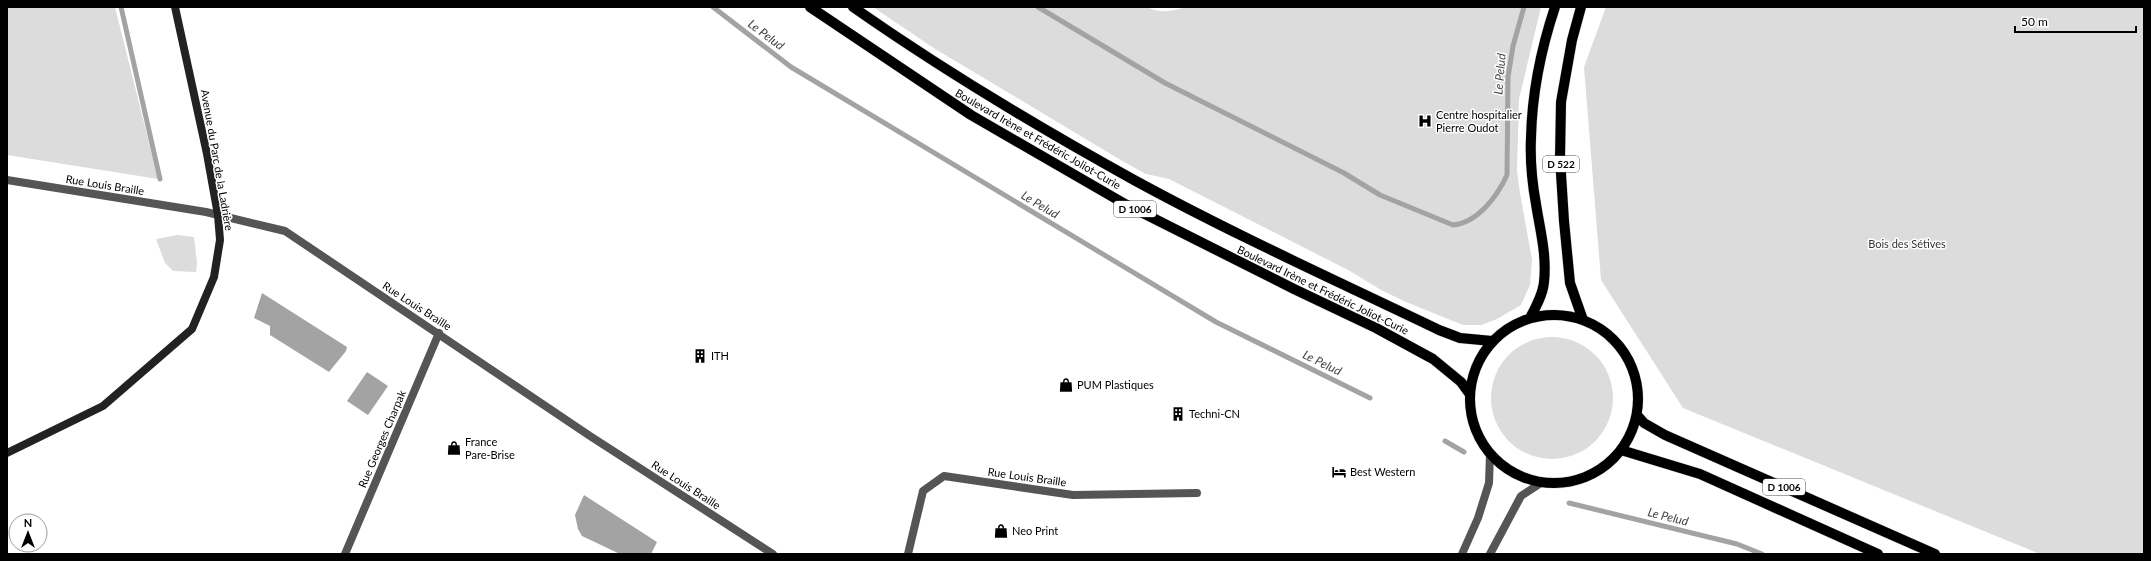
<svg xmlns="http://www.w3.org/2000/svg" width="2151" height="561" font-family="Lato,sans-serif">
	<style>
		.green { fill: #dcdcdc }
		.water { fill: #a3a3a3 }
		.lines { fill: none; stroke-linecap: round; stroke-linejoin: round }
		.stream { stroke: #a3a3a3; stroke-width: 5 }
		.primary-casing { stroke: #dbdbdb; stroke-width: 11 }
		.street { stroke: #555; stroke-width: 8 }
		.secondary { stroke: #222; stroke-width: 8 }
		.primary { stroke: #000; stroke-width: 10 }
		.labels { text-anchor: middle; stroke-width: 3; stroke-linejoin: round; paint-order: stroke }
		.shield { fill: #fff; stroke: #4c4c4c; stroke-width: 1 }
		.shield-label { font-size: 10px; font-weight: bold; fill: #000 }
		.poi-label { font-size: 11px; fill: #000; stroke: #fff; text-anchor: start }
		.street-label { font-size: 11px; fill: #000; stroke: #fff }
		.park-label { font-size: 11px; fill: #333; stroke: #fff }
		.water-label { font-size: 12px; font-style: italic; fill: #444; stroke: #fff }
	</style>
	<rect width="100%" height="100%" fill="#fff"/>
	<path class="green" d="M7 7H115L158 179 7 155Z
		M873 7H1147C1161 14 1172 11 1187 7H1541L1519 99 1517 171 1520 193 1532 260 1530 285 1521 305 1497 319 1481 325H1463L1406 302 1381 290 1350 271 1169 179 1146 174 1124 162 932 47Z
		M1606 7H2144V554H2040L1683 408 1601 280 1584 67Z
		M177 235 194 237 197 263 196 272 173 271 165 263 156 239Z
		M1491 398a61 61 0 1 1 122 0a61 61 0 1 1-122 0Z"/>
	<path class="water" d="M262 293 347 347 346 351 329 372 270 335V326L254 318Z
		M367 372 388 386 368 415 347 401Z
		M584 495 657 542 651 554H620L582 536 578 529 575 515Z"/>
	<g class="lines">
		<path class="stream" d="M121 7 160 179
			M713 7 791 67 1216 322 1370 398
			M1038 7 1165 83 1344 173 1380 195 1453 225C1477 223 1497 197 1507 175L1508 77 1513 46 1524 7
			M1445 441 1464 452
			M1569 503 1737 544 1762 554"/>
		<defs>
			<path id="primary" d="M810 7 971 115 1125 204 1294 289 1376 328 1433 359 1461 382 1469 393
				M853 7C943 70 1038 127 1134 180 1233 234 1337 281 1439 330L1460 338 1492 341
				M1581 7 1572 40 1561 102 1560 158 1564 221 1570 283 1583 320
				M1470 399a84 84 0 1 1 168 0a84 84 0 1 1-168 0Z
				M1530 318C1536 307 1543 294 1544 282 1547 255 1540 230 1536 204 1532 182 1530 159 1531 138 1532 93 1541 49 1555 7
				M1637 415 1644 423 1665 435 1935 554
				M1621 450 1700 474 1878 554"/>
		</defs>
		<use href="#primary" class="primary-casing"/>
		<path class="street" d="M7 180 206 212 285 231 590 436 773 554
			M345 554 439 333
			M908 554 923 491 944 476 1073 495 1197 493
			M1462 554 1478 518 1489 483 1490 454
			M1490 554 1521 496 1541 483"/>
		<path class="secondary" d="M7 453 103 406 192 329 214 277 220 240 218 215 207 154 175 7"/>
		<use href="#primary" class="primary"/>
	</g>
	<defs>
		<symbol id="hospital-bare" viewBox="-9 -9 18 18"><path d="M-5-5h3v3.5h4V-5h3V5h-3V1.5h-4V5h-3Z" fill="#000" stroke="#fff" stroke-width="2.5" paint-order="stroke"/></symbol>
		<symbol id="building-bare" viewBox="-9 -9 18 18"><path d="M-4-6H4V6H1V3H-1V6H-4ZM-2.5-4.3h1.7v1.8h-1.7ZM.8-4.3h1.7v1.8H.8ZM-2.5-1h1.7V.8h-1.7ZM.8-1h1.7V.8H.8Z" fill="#000" stroke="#fff" stroke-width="2.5" paint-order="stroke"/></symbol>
		<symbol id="shop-bare" viewBox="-9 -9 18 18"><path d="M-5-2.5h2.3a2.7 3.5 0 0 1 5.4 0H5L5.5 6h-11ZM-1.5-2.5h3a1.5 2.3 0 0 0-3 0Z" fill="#000" stroke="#fff" stroke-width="2.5" paint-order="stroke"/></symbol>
		<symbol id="hotel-bare" viewBox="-9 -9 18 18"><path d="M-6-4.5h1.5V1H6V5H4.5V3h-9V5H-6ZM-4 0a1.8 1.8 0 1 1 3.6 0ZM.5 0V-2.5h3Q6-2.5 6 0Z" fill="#000" stroke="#fff" stroke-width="2.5" paint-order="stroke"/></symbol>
	</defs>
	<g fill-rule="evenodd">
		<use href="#hospital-bare" x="1415" y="111" width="20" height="20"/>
		<use href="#building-bare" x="690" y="346" width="20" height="20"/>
		<use href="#shop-bare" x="1056" y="375" width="20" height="20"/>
		<use href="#building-bare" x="1168" y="404" width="20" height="20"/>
		<use href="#shop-bare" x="444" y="438" width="20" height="20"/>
		<use href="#hotel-bare" x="1329" y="462" width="20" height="20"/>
		<use href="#shop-bare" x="991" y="521" width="20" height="20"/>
	</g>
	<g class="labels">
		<g class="shield">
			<rect x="1543" y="156" width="36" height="16" rx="3"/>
			<rect x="1114" y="201" width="42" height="16" rx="3"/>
			<rect x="1763" y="479" width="42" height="16" rx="3"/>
		</g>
		<g class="shield-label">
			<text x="1561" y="168">D 522</text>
			<text x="1135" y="213">D 1006</text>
			<text x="1784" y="491">D 1006</text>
		</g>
		<g class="poi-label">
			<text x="1436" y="119">Centre hospitalier<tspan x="1436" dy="13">Pierre Oudot</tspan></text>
			<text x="711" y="360">ITH</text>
			<text x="1077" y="389">PUM Plastiques</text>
			<text x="1189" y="418">Techni-CN</text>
			<text x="465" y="446">France<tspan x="465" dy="13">Pare-Brise</tspan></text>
			<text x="1350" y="476">Best Western</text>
			<text x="1012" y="535">Neo Print</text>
		</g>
		<g class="street-label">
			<text transform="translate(1038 139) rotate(30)" y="4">Boulevard Irène et Frédéric Joliot-Curie</text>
			<text transform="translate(217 160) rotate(80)" y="4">Avenue du Parc de la Ladrière</text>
			<text transform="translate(105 185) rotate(9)" y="4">Rue Louis Braille</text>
			<text transform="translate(1323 290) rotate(26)" y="4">Boulevard Irène et Frédéric Joliot-Curie</text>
			<text transform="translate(417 306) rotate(33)" y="4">Rue Louis Braille</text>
			<text transform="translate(382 439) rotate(-67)" y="4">Rue Georges Charpak</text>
			<text transform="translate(1027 477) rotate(8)" y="4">Rue Louis Braille</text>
			<text transform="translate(686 485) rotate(33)" y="4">Rue Louis Braille</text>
		</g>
		<g class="park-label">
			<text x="1907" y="248">Bois des Sétives</text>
		</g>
		<g class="water-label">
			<text transform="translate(766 35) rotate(37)" y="4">Le Pelud</text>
			<text transform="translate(1500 74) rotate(-85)" y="4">Le Pelud</text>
			<text transform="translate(1040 205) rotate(31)" y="4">Le Pelud</text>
			<text transform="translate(1322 363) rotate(26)" y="4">Le Pelud</text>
			<text transform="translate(1668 517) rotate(14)" y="4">Le Pelud</text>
		</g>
	</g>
	<rect width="2151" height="561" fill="none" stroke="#000000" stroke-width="16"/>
	<g transform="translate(28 533)"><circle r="19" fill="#ffffff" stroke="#999999"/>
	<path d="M0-3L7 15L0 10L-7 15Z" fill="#000000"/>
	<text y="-6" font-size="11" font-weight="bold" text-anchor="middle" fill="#000000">N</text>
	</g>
	<path d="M2015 26v6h121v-6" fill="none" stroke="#000000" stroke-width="2"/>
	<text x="2021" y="26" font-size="12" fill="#000000" stroke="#ffffff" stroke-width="3" paint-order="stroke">50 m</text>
</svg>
